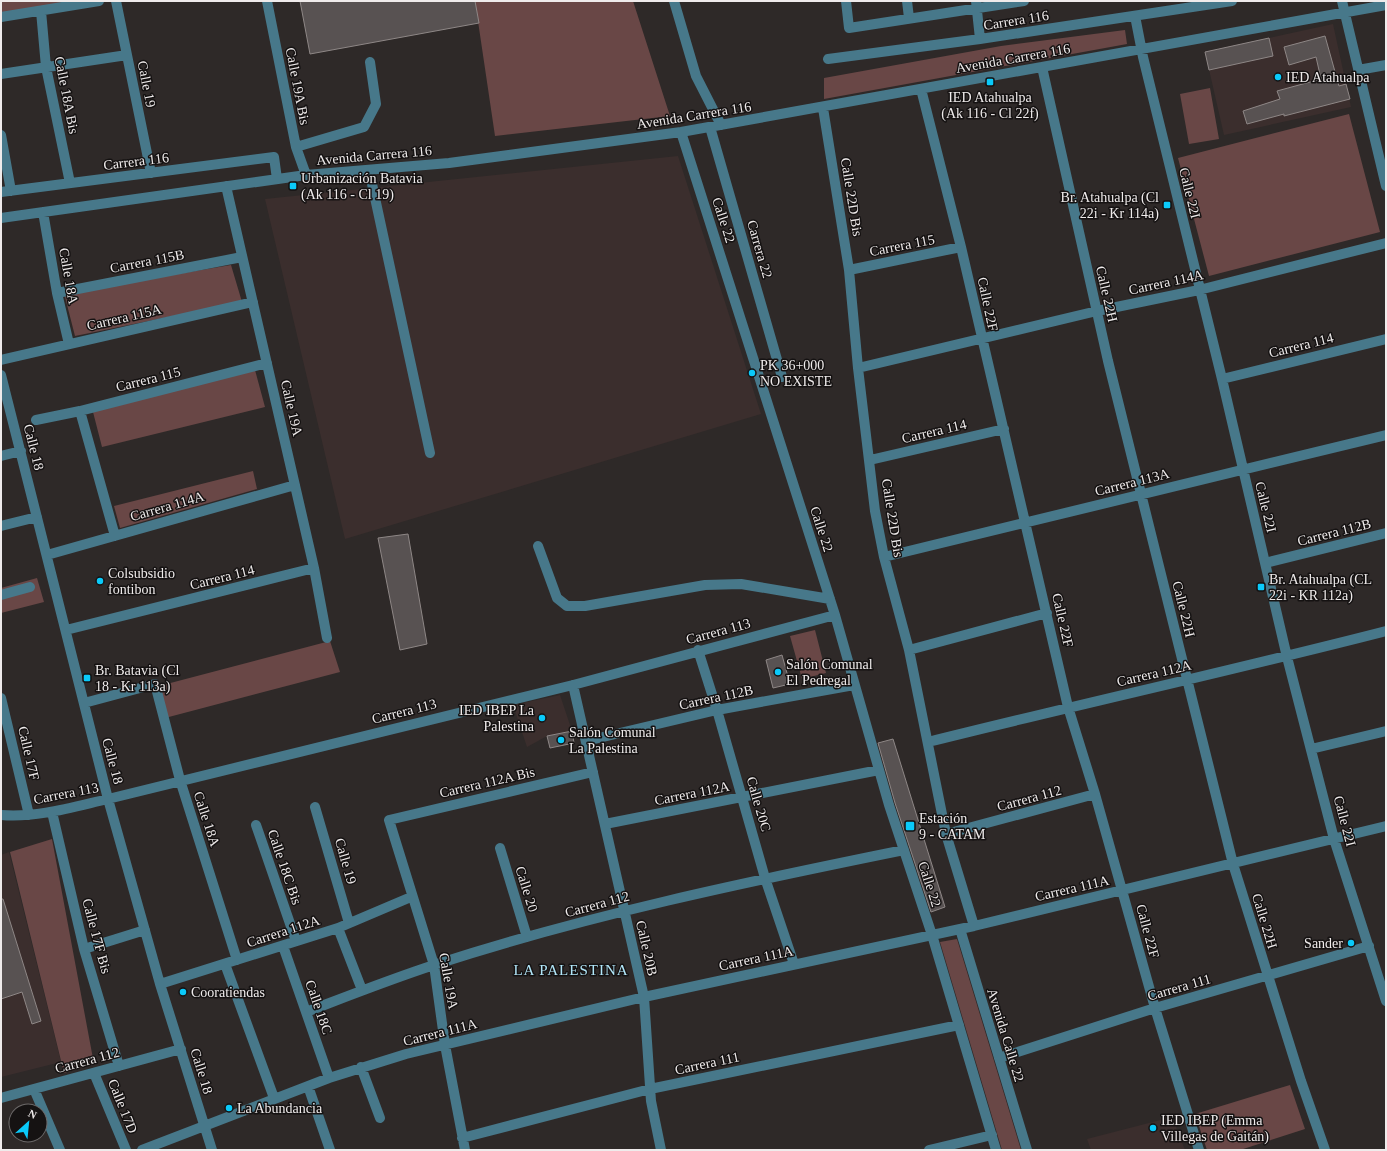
<svg xmlns="http://www.w3.org/2000/svg" width="1387" height="1151" font-family="Georgia,serif">
	<style>
		.built { fill: #3b2e2d }
		.green { fill: #694746 }
		.building { fill: #585252; stroke: #8e8786 }
		.lines { fill: none; stroke-linecap: round; stroke-linejoin: round }
		.minor { stroke: #47788a; stroke-width: 10 }
		.poi-dot { fill: #0acafa; stroke: #151212; stroke-width: 1.5 }
		.labels { text-anchor: middle; stroke-width: 3; stroke-linejoin: round; paint-order: stroke }
		.street-label { font-size: 14px; fill: #efebeb; stroke: #151212 }
		.poi-label { font-size: 14px; fill: #efebeb; stroke: #151212; text-anchor: start }
		.neighbourhood-label { font-size: 15px; letter-spacing: 1px; fill: #b2e7fa; stroke: #151212 }
	</style>
	<rect width="100%" height="100%" fill="#2e2928"/>
	<path class="built" d="M1333 24 1351 107 1224 135 1205 52Z
		M678 156 761 414 345 539 265 199Z
		M560 695 572 731 547 736 527 747 513 705Z
		M9 852 61 1062 1 1077V855Z
		M1172 1117 1185 1150H1091L1087 1139Z"/>
	<path class="green" d="M1 1H81L1 14Z
		M475 1H633L670 116 495 136Z
		M1125 30 1127 44 824 99V78L1001 46Z
		M1210 88 1219 139 1189 144 1180 94Z
		M1349 114 1380 232 1209 276 1178 158Z
		M231 265 242 302 75 336 64 293Z
		M255 370 265 407 102 447 93 412Z
		M253 471 257 489 120 528 114 506Z
		M37 578 44 602 1 613V588Z
		M815 630 826 673 802 679 790 636Z
		M330 641 340 672 165 718 159 686Z
		M52 839 94 1064 64 1073 10 852Z
		M957 939 1021 1150H1002L940 942Z
		M1290 1085 1305 1129 1240 1150H1207L1195 1114Z"/>
	<path class="building" d="M300 1H475L479 23 310 54Z
		M1325 36 1339 86 1346 84 1350 99 1284 116V114L1247 124 1243 111 1280 99 1277 91 1321 79 1316 57 1289 65 1284 47Z
		M1269 38 1273 56 1209 70 1205 52Z
		M408 534 427 644 400 650 378 538Z
		M782 655 790 684 773 688 766 660Z
		M572 731 574 743 550 748 547 736Z
		M893 739 945 907 931 912 895 803 878 743Z
		M1 899H3L41 1021 32 1024 22 992 1 999Z"/>
	<g class="lines">
		<path class="minor" d="M116 1 151 173
			M267 1 296 147 306 175
			M674 1 696 76 721 125
			M846 1 849 28 1024 1
			M907 1 909 18
			M976 1 980 39
			M1342 1 1386 186
			M41 11 46 67 70 183
			M1135 16 1143 57 1222 379 1287 657 1334 839 1386 1001
			M1 17 99 1
			M828 59 980 39 1232 1
			M1042 67 1108 361 1233 864 1301 1081 1325 1150
			M1358 70 1386 65
			M1 74 127 55
			M921 89 961 247 1068 707 1095 794 1155 1008 1199 1150
			M823 108 849 270 858 368 875 511 884 557 909 650 946 834 974 926
			M710 127 782 377
			M681 132 835 615 889 805 932 935 996 1150
			M1 135 11 191
			M296 147 364 127 376 104 370 62
			M369 170 430 453
			M226 186 314 568 327 638
			M1 192 274 157 277 179
			M43 212 57 293 69 344
			M1 218 306 175 449 163 681 132 1386 5
			M849 270 961 247
			M57 293 242 257
			M1 360 253 302
			M858 368 1097 311 1199 290 1386 243
			M1 375 108 799 160 984 212 1150
			M1222 379 1386 339
			M80 411 115 536
			M36 420 80 411 267 363
			M1 456 21 451
			M870 460 1004 429
			M1 526 37 517
			M538 546 557 598 567 606H585L705 585 741 584 830 599
			M47 555 295 485
			M884 557 1386 435
			M1265 563 1386 533
			M1 595 30 587
			M66 630 314 568
			M698 650 717 710 765 878 794 964
			M909 650 1047 613
			M573 685 644 997 651 1101 661 1150
			M1 698 29 815
			M84 703 155 684 180 780 237 960
			M586 741 717 710 854 685
			M928 742C1080 704 1234 670 1386 631
			M1311 749 1386 731
			M315 807 349 923
			M52 812 84 949 119 1066
			M1 815C37 818 73 807 108 799L573 685 835 615
			M605 824 879 770
			M256 825 296 941
			M946 834 1095 794
			M500 848 527 937
			M338 928 362 990
			M960 929 1027 1150
			M283 946 329 1078
			M84 949 145 930
			M225 964 274 1098
			M160 984 338 928 411 897
			M306 1012C348 996 391 979 434 965 588 915 746 882 904 850
			M999 1058 1155 1008 1369 946
			M361 1067 380 1118
			M94 1073 126 1150
			M308 1086 330 1150
			M34 1089 60 1150
			M1 1098 181 1049
			M462 1138 650 1089 959 1025
			M142 1150 329 1078 406 1054 644 997 974 926 1386 826
			M465 1150 445 1045 434 965 389 820 593 772
			M929 1150 992 1135"/>
	</g>
	<g class="poi-dot">
		<circle cx="1278" cy="77" r="4"/>
		<rect x="986" y="78" width="8" height="8" rx="2"/>
		<rect x="289" y="182" width="8" height="8" rx="2"/>
		<rect x="1163" y="201" width="8" height="8" rx="2"/>
		<circle cx="752" cy="373" r="4"/>
		<circle cx="100" cy="581" r="4"/>
		<rect x="1257" y="583" width="8" height="8" rx="2"/>
		<circle cx="778" cy="672" r="4"/>
		<rect x="83" y="674" width="8" height="8" rx="2"/>
		<circle cx="542" cy="718" r="4"/>
		<circle cx="561" cy="740" r="4"/>
		<rect x="905" y="821" width="10" height="10" rx="2"/>
		<circle cx="1351" cy="943" r="4"/>
		<circle cx="183" cy="992" r="4"/>
		<circle cx="229" cy="1108" r="4"/>
		<circle cx="1153" cy="1128" r="4"/>
	</g>
	<g class="labels">
		<g class="street-label">
			<text transform="translate(1016 20) rotate(-9)" y="5">Carrera 116</text>
			<text transform="translate(1013 58) rotate(-10)" y="5">Avenida Carrera 116</text>
			<text transform="translate(147 84) rotate(79)" y="5">Calle 19</text>
			<text transform="translate(298 86) rotate(79)" y="5">Calle 19A Bis</text>
			<text transform="translate(67 95) rotate(79)" y="5">Calle 18A Bis</text>
			<text transform="translate(694 115) rotate(-9)" y="5">Avenida Carrera 116</text>
			<text transform="translate(374 155) rotate(-5)" y="5">Avenida Carrera 116</text>
			<text transform="translate(136 161) rotate(-7)" y="5">Carrera 116</text>
			<text transform="translate(1190 193) rotate(76)" y="5">Calle 22I</text>
			<text transform="translate(852 197) rotate(81)" y="5">Calle 22D Bis</text>
			<text transform="translate(724 220) rotate(72)" y="5">Calle 22</text>
			<text transform="translate(902 245) rotate(-11)" y="5">Carrera 115</text>
			<text transform="translate(760 249) rotate(74)" y="5">Carrera 22</text>
			<text transform="translate(147 261) rotate(-11)" y="5">Carrera 115B</text>
			<text transform="translate(69 276) rotate(80)" y="5">Calle 18A</text>
			<text transform="translate(1166 282) rotate(-12)" y="5">Carrera 114A</text>
			<text transform="translate(1107 294) rotate(77)" y="5">Calle 22H</text>
			<text transform="translate(988 304) rotate(78)" y="5">Calle 22F</text>
			<text transform="translate(124 317) rotate(-13)" y="5">Carrera 115A</text>
			<text transform="translate(1301 345) rotate(-14)" y="5">Carrera 114</text>
			<text transform="translate(148 379) rotate(-14)" y="5">Carrera 115</text>
			<text transform="translate(292 408) rotate(77)" y="5">Calle 19A</text>
			<text transform="translate(934 431) rotate(-13)" y="5">Carrera 114</text>
			<text transform="translate(34 447) rotate(76)" y="5">Calle 18</text>
			<text transform="translate(1132 482) rotate(-14)" y="5">Carrera 113A</text>
			<text transform="translate(167 506) rotate(-16)" y="5">Carrera 114A</text>
			<text transform="translate(1266 507) rotate(76)" y="5">Calle 22I</text>
			<text transform="translate(893 518) rotate(81)" y="5">Calle 22D Bis</text>
			<text transform="translate(822 529) rotate(72)" y="5">Calle 22</text>
			<text transform="translate(1334 532) rotate(-14)" y="5">Carrera 112B</text>
			<text transform="translate(222 577) rotate(-14)" y="5">Carrera 114</text>
			<text transform="translate(1184 609) rotate(76)" y="5">Calle 22H</text>
			<text transform="translate(1063 620) rotate(77)" y="5">Calle 22F</text>
			<text transform="translate(718 631) rotate(-15)" y="5">Carrera 113</text>
			<text transform="translate(1154 673) rotate(-13)" y="5">Carrera 112A</text>
			<text transform="translate(716 697) rotate(-12)" y="5">Carrera 112B</text>
			<text transform="translate(404 711) rotate(-14)" y="5">Carrera 113</text>
			<text transform="translate(29 753) rotate(77)" y="5">Calle 17F</text>
			<text transform="translate(113 761) rotate(75)" y="5">Calle 18</text>
			<text transform="translate(487 782) rotate(-13)" y="5">Carrera 112A Bis</text>
			<text transform="translate(66 793) rotate(-11)" y="5">Carrera 113</text>
			<text transform="translate(692 793) rotate(-11)" y="5">Carrera 112A</text>
			<text transform="translate(1029 798) rotate(-15)" y="5">Carrera 112</text>
			<text transform="translate(759 804) rotate(74)" y="5">Calle 20C</text>
			<text transform="translate(207 819) rotate(72)" y="5">Calle 18A</text>
			<text transform="translate(1345 821) rotate(75)" y="5">Calle 22I</text>
			<text transform="translate(346 861) rotate(74)" y="5">Calle 19</text>
			<text transform="translate(285 867) rotate(71)" y="5">Calle 18C Bis</text>
			<text transform="translate(930 884) rotate(72)" y="5">Calle 22</text>
			<text transform="translate(1072 888) rotate(-13)" y="5">Carrera 111A</text>
			<text transform="translate(527 889) rotate(73)" y="5">Calle 20</text>
			<text transform="translate(597 904) rotate(-15)" y="5">Carrera 112</text>
			<text transform="translate(1265 921) rotate(73)" y="5">Calle 22H</text>
			<text transform="translate(283 931) rotate(-18)" y="5">Carrera 112A</text>
			<text transform="translate(1148 931) rotate(75)" y="5">Calle 22F</text>
			<text transform="translate(97 936) rotate(75)" y="5">Calle 17F Bis</text>
			<text transform="translate(647 948) rotate(77)" y="5">Calle 20B</text>
			<text transform="translate(756 958) rotate(-12)" y="5">Carrera 111A</text>
			<text transform="translate(449 981) rotate(80)" y="5">Calle 19A</text>
			<text transform="translate(1179 987) rotate(-16)" y="5">Carrera 111</text>
			<text transform="translate(319 1007) rotate(71)" y="5">Calle 18C</text>
			<text transform="translate(440 1032) rotate(-14)" y="5">Carrera 111A</text>
			<text transform="translate(1006 1035) rotate(73)" y="5">Avenida Calle 22</text>
			<text transform="translate(87 1060) rotate(-15)" y="5">Carrera 112</text>
			<text transform="translate(707 1063) rotate(-12)" y="5">Carrera 111</text>
			<text transform="translate(202 1071) rotate(73)" y="5">Calle 18</text>
			<text transform="translate(123 1106) rotate(68)" y="5">Calle 17D</text>
		</g>
		<g class="poi-label">
			<text x="1286" y="82">IED Atahualpa</text>
			<text x="990" y="102" text-anchor="middle">IED Atahualpa<tspan x="990" dy="16">(Ak 116 - Cl 22f)</tspan></text>
			<text x="301" y="183">Urbanización Batavia<tspan x="301" dy="16">(Ak 116 - Cl 19)</tspan></text>
			<text x="1159" y="202" text-anchor="end">Br. Atahualpa (Cl<tspan x="1159" dy="16">22i - Kr 114a)</tspan></text>
			<text x="760" y="370">PK 36+000<tspan x="760" dy="16">NO EXISTE</tspan></text>
			<text x="108" y="578">Colsubsidio<tspan x="108" dy="16">fontibon</tspan></text>
			<text x="1269" y="584">Br. Atahualpa (CL<tspan x="1269" dy="16">22i - KR 112a)</tspan></text>
			<text x="786" y="669">Salón Comunal<tspan x="786" dy="16">El Pedregal</tspan></text>
			<text x="95" y="675">Br. Batavia (Cl<tspan x="95" dy="16">18 - Kr 113a)</tspan></text>
			<text x="534" y="715" text-anchor="end">IED IBEP La<tspan x="534" dy="16">Palestina</tspan></text>
			<text x="569" y="737">Salón Comunal<tspan x="569" dy="16">La Palestina</tspan></text>
			<text x="919" y="823">Estación<tspan x="919" dy="16">9 - CATAM</tspan></text>
			<text x="1343" y="948" text-anchor="end">Sander</text>
			<text x="191" y="997">Cooratiendas</text>
			<text x="237" y="1113">La Abundancia</text>
			<text x="1161" y="1125">IED IBEP (Emma<tspan x="1161" dy="16">Villegas de Gaitán)</tspan></text>
		</g>
		<g class="neighbourhood-label">
			<text x="571" y="975">LA PALESTINA</text>
		</g>
	</g>
	<rect width="1387" height="1151" fill="none" stroke="#efebeb" stroke-width="4"/>
	<g transform="translate(28 1123) rotate(27)"><circle r="19" fill="#151212" stroke="#6c6969"/>
	<path d="M0-3L7 15L0 10L-7 15Z" fill="#0acafa"/>
	<text y="-6" font-size="11" font-weight="bold" text-anchor="middle" fill="#efebeb">N</text>
	</g>
</svg>
